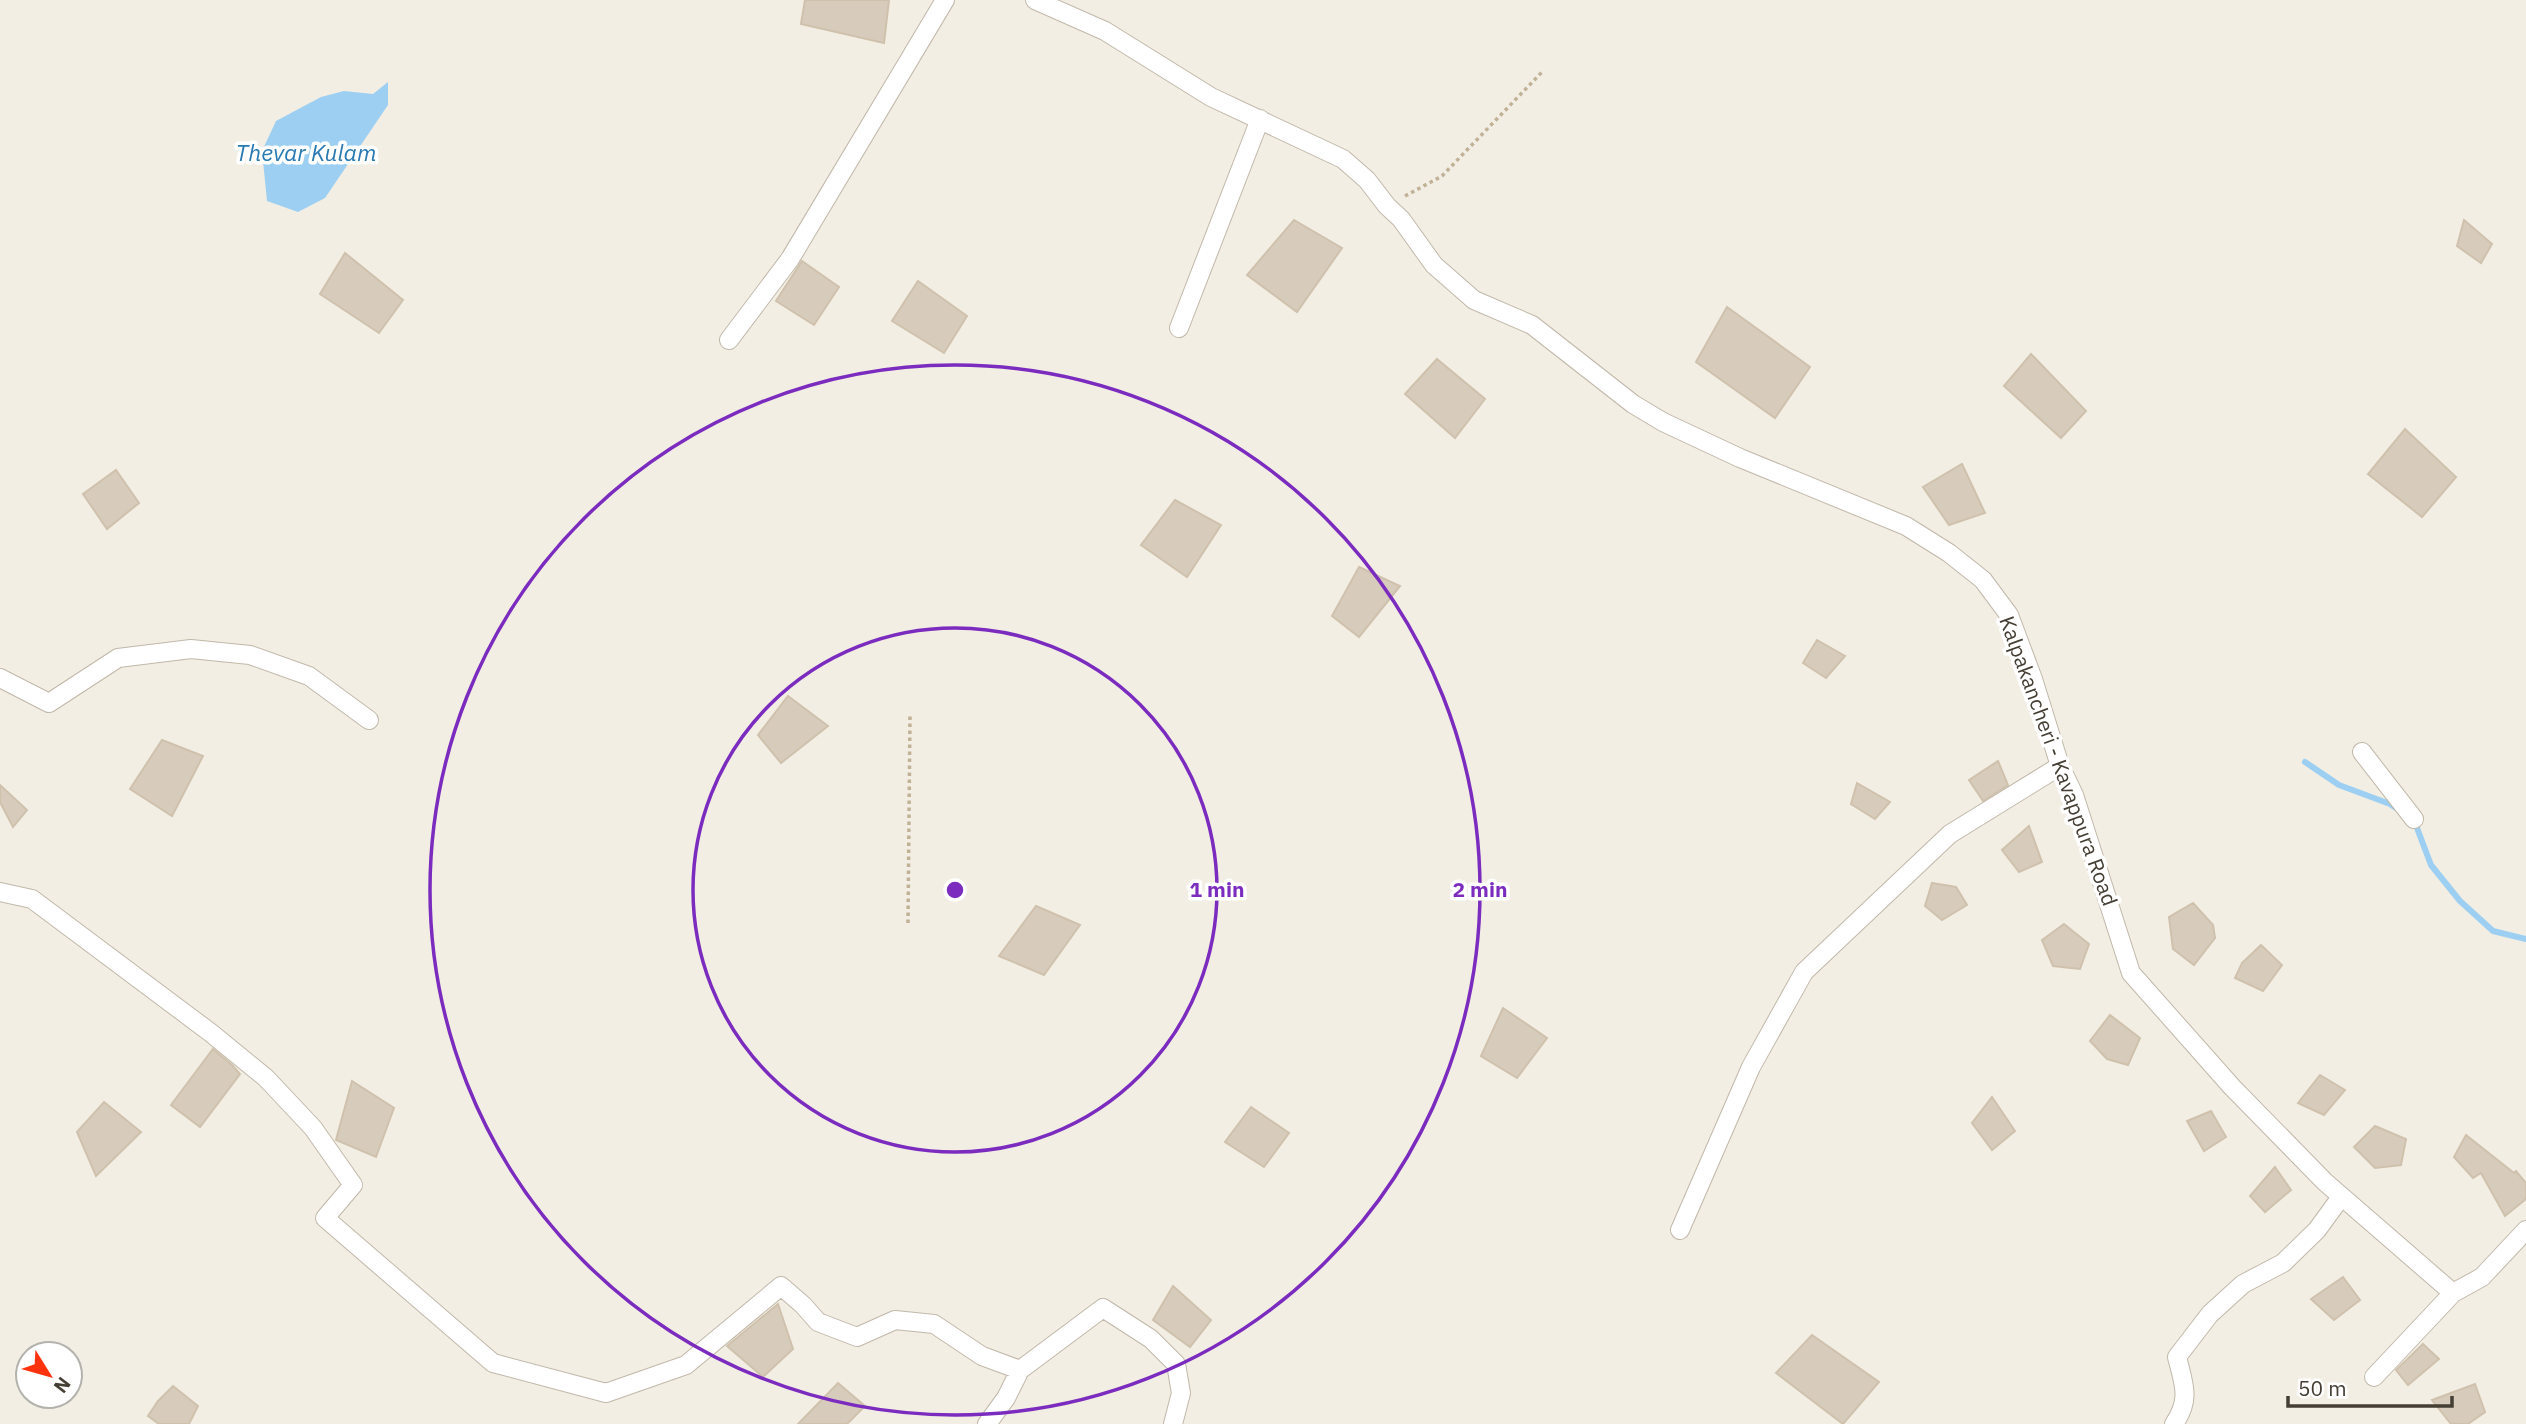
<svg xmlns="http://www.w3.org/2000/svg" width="2526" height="1424" font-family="'IBM Plex Sans',sans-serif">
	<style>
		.water { fill: #9dcff2 }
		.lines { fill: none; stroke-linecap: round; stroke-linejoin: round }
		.stream { stroke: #9dcff2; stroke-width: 6 }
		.building { fill: #d7ccbc; stroke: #cfc1ac; stroke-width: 2 }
		.street-casing { stroke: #c1b8a9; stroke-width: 20 }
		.path { stroke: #c0b197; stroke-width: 3.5; stroke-dasharray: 3.5 3.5; stroke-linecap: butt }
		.street { stroke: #fff; stroke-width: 18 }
		.ring { fill: none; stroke: #7b2cbf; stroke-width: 3.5 }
		.labels { text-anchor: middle; stroke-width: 7; stroke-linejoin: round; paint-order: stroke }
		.street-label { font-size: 21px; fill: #443e33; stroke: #fff }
		.water-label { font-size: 23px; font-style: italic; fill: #2a79b2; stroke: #fff }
		.centre { fill: #7b2cbf; stroke: #fff; stroke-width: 3.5 }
		.ring-label { font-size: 21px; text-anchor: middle; font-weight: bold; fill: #7b2cbf; stroke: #fff; stroke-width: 7; stroke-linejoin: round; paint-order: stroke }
	</style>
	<rect width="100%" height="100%" fill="#f2eee4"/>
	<path class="water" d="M388 82V105L325 198 298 212 267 201 262 151 276 121 321 97 344 91 373 94Z"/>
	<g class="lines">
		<path class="stream" d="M2305 762 2339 785 2390 804 2399 810
			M2414 820 2431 865 2460 901 2493 931 2526 939"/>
	</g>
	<path class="building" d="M805 0H889L884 43 801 24Z
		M1294 220 1342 248 1297 312 1247 275Z
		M2464 220 2492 244 2481 263 2457 246Z
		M345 253 403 300 379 333 320 294Z
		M802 261 839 287 814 325 776 301Z
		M918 281 967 316 944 353 892 321Z
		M1727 307 1810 367 1775 418 1696 362Z
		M2031 354 2086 411 2061 438 2004 386Z
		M1437 359 1485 399 1455 438 1405 394Z
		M2405 429 2456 477 2422 517 2368 474Z
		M1962 464 1985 513 1949 525 1923 487Z
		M116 470 139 503 107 529 83 494Z
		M1175 500 1221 525 1187 577 1141 545Z
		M1359 567 1400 586 1359 637 1332 616Z
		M1817 640 1845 656 1826 678 1803 663Z
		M788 696 828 726 781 763 758 735Z
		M162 740 203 756 172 816 130 789Z
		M1998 761 2008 785 1983 801 1969 780Z
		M1857 783 1890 802 1875 819 1851 804Z
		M0 785 27 810 13 827 0 802Z
		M2029 826 2042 862 2019 872 2002 850Z
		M1932 883 1956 887 1967 905 1942 920 1925 906Z
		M2193 903 2213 925 2215 938 2194 965 2173 949 2169 917Z
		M1036 906 1080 925 1044 975 999 956Z
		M2064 924 2089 944 2080 969 2053 966 2042 940Z
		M2261 945 2282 965 2263 991 2235 978 2242 963Z
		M1503 1008 1547 1038 1517 1078 1481 1056Z
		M2110 1015 2140 1038 2128 1065 2107 1059 2090 1041Z
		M213 1049 232 1065 240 1074 200 1127 171 1105Z
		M2320 1075 2345 1090 2324 1115 2298 1103Z
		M352 1081 394 1108 376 1157 336 1140Z
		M1992 1097 2015 1131 1992 1150 1972 1123Z
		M104 1102 141 1132 96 1176 77 1132Z
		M1251 1107 1289 1133 1264 1167 1225 1142Z
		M2211 1111 2226 1137 2204 1151 2187 1121Z
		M2375 1126 2406 1139 2401 1165 2375 1168 2354 1147Z
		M2466 1135 2514 1173 2516 1171 2526 1183V1199L2505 1216 2481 1173 2473 1178 2454 1157Z
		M2275 1167 2291 1190 2265 1212 2250 1196Z
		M2343 1277 2360 1300 2334 1320 2311 1299Z
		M1173 1286 1211 1320 1190 1347 1153 1320Z
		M778 1304 793 1349 763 1377 727 1346Z
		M1812 1335 1879 1382 1843 1424 1776 1373Z
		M2423 1344 2439 1359 2408 1385 2396 1370Z
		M838 1383 865 1406 847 1424H798Z
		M2475 1384 2485 1412 2468 1424H2451L2432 1400Z
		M173 1386 198 1406 189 1424H159L148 1416 158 1401Z"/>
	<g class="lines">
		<defs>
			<path id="street" d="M1035 0 1105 31 1211 97 1343 159 1367 180 1387 206 1401 219 1434 265 1474 300 1532 325 1633 404 1663 422 1740 458 1906 526 1949 553 1983 580 2009 615 2033 679 2060 766 2074 795 2131 973 2232 1087 2325 1182 2453 1293 2482 1277 2526 1230
				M1179 328 1260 119
				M729 340 790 259 945 0
				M0 678 49 703 118 658 191 649 250 655 309 676 369 720
				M2362 752 2414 819
				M0 892 32 899 211 1033 266 1078 313 1128 353 1185 325 1218 493 1363 606 1393 686 1365 781 1286 803 1305 818 1322 857 1337 895 1320 934 1324 982 1356 1020 1370
				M1680 1230 1751 1067 1804 972 1950 834 2060 766
				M2374 1377 2453 1293
				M987 1424 1006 1398 1020 1370 1103 1308 1151 1339 1176 1364 1181 1393 1173 1424
				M2174 1424C2191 1399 2184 1385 2177 1357L2210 1314 2243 1284 2283 1263 2317 1230 2341 1197"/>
		</defs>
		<use href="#street" class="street-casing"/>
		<path class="path" d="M1405 196 1442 176 1542 72
			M908 923 910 715"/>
		<use href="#street" class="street"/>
	</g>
	<g class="ring">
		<circle cx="955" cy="890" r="262"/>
		<circle cx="955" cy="890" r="525"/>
	</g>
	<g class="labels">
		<g class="street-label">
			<text transform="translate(2058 761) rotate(70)" y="7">Kalpakancheri - Kavappura Road</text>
		</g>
		<g class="water-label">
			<text x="306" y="161">Thevar Kulam</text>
		</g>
	</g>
	<circle cx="955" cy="890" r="10" class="centre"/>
	<g class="ring-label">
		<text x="1217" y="897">1 min</text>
		<text x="1480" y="897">2 min</text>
	</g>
	<g transform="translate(49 1375) rotate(127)"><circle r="33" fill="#ffffff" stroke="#b4b2ad" stroke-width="2"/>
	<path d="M0-5L12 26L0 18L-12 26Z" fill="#ff320e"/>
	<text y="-10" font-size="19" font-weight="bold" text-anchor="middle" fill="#443e33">N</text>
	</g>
	<path d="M2288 1396v10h164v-10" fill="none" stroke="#443e33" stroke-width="3.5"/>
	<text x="2298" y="1396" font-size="21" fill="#443e33" stroke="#ffffff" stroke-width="5" paint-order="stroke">50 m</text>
</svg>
